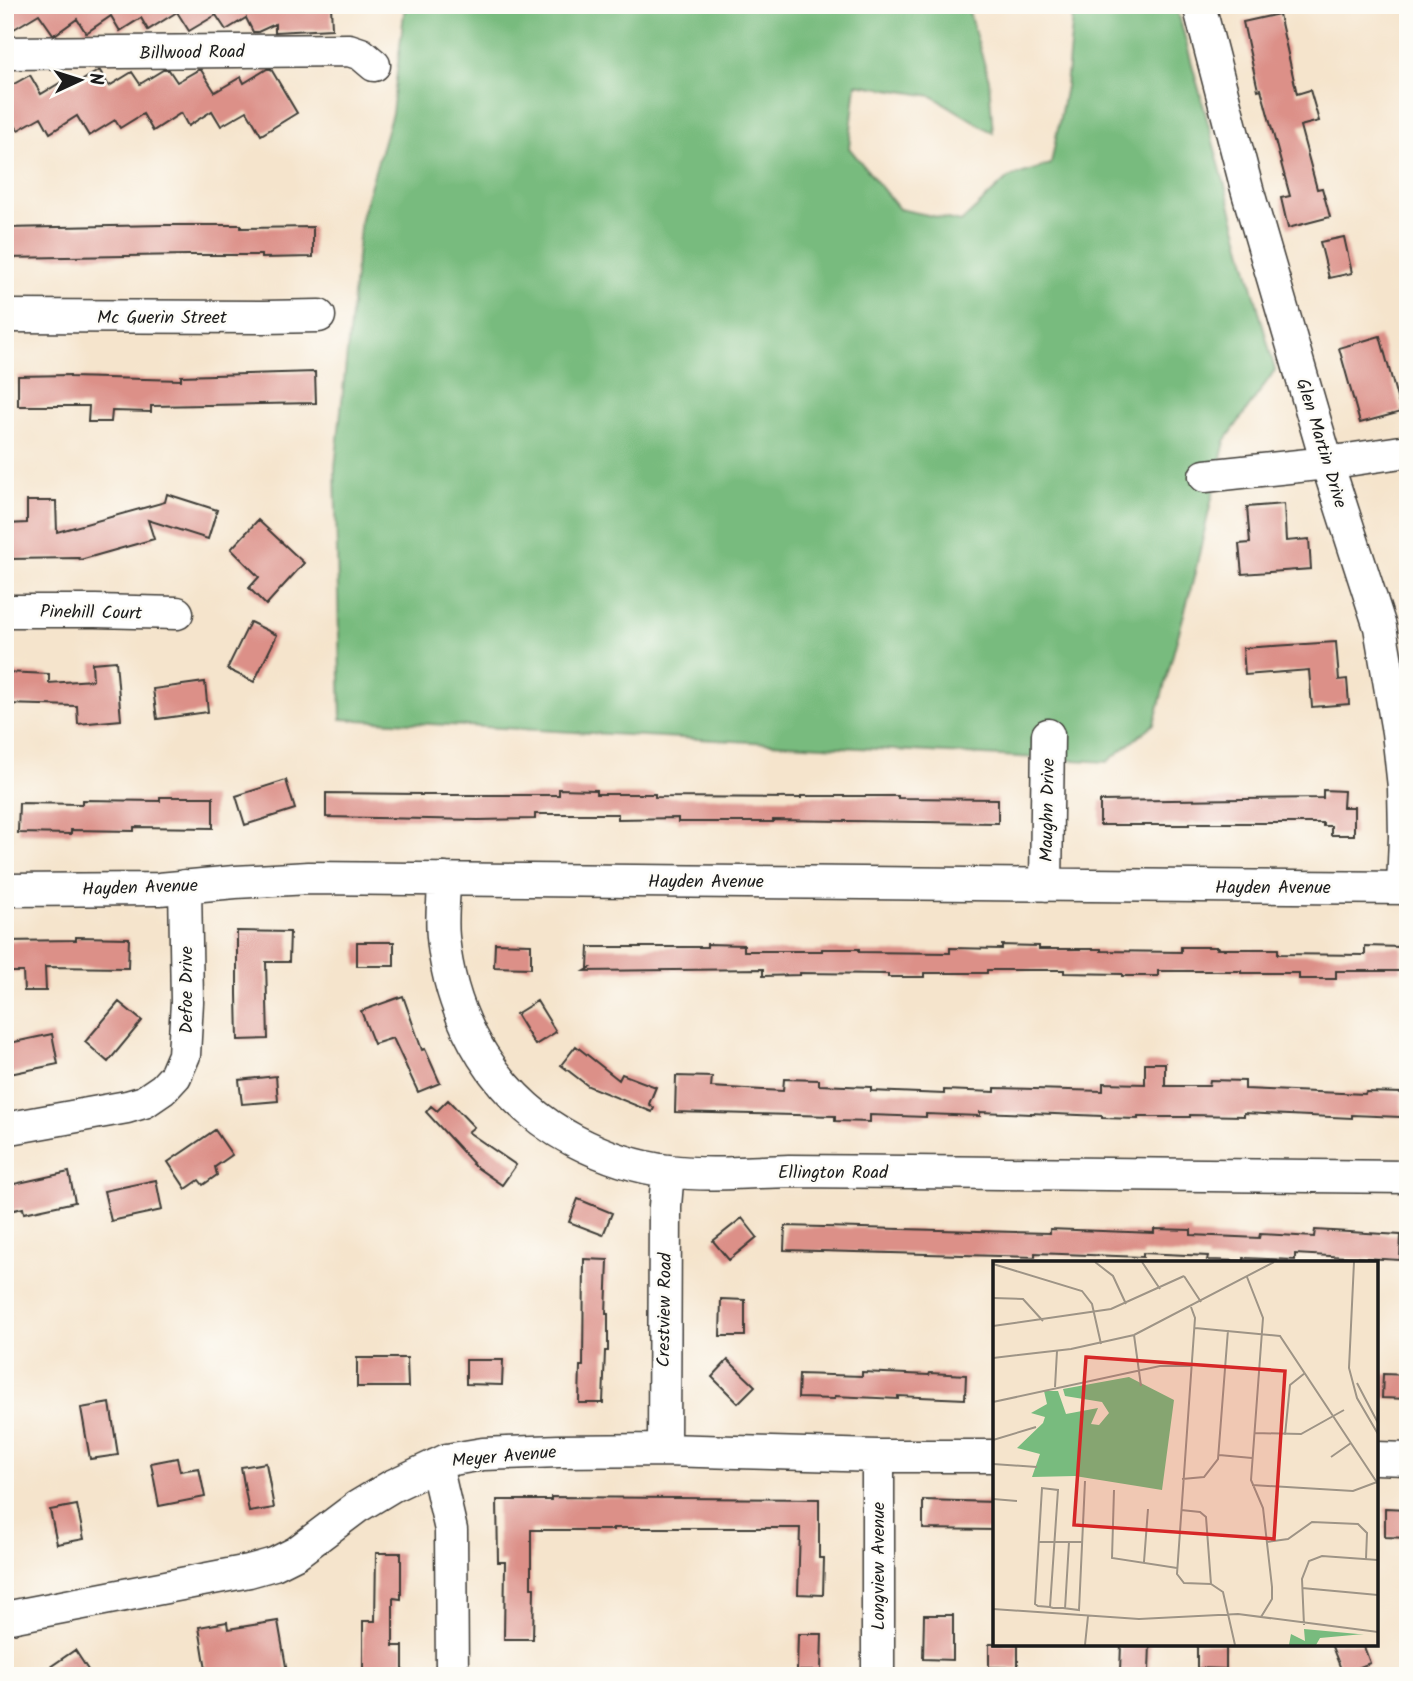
<svg xmlns="http://www.w3.org/2000/svg" width="1413" height="1681" font-family="Kalam,sans-serif">
	<style>
		.forest { fill: #78bb7e; stroke: #4a6c4d; stroke-width: 2 }
		.building { fill: #dc9088 }
		.lines { fill: none; stroke-linecap: round; stroke-linejoin: round }
		.minor-casing { stroke: #3d3a36; stroke-width: 35 }
		.minor { stroke: #fff; stroke-width: 32 }
		.labels { text-anchor: middle; stroke-width: 5; stroke-linejoin: round; paint-order: stroke }
		.street-label { font-size: 18px; fill: #1c1c1c; stroke: #fdfcf7 }
		.inset-road { fill: none; stroke: #9e9486; stroke-width: 2 }
		.view { fill: #d62828; fill-opacity: 0.15; stroke: #d62828; stroke-width: 3.5 }
		.inset-edge { fill: none; stroke: #1c1c1c; stroke-width: 3.5 }
	</style>
	<rect width="100%" height="100%" fill="#fdfcf7"/>
	<filter id="ink" filterUnits="userSpaceOnUse"><feTurbulence type="fractalNoise" baseFrequency=".0143" numOctaves="2"/><feDisplacementMap in="SourceGraphic" scale="14" xChannelSelector="R" yChannelSelector="G"/><feConvolveMatrix kernelMatrix="1 2 1 2 8 2 1 2 1" color-interpolation-filters="sRGB"/></filter>
	<filter id="wash" filterUnits="userSpaceOnUse"><feTurbulence type="fractalNoise" baseFrequency=".00686" numOctaves="4" result="noise"/><feDisplacementMap in="SourceGraphic" scale="28" xChannelSelector="R" yChannelSelector="G"/><feGaussianBlur stdDeviation="1.57" result="paint"/><feColorMatrix in="noise" values="0 0 0 0 0 0 0 0 0 0 0 0 0 0 0 0 0 1.4 0 .05"/><feComposite in="paint" operator="in"/></filter>
	<g filter="url(#wash)">
		<rect width="100%" height="100%" fill="#f5e4cc"/>
		<path class="forest" d="M405 5H967L989 80 993 133 932 96 856 84 849 148 899 209 961 222 1008 178 1051 164 1066 86 1074 5H1176L1275 370 1225 441 1193 581 1154 724 1107 762 341 719 335 468 361 218 392 113Z"/>
		<g id="blocks">
			<path class="building" d="M5 5H331L332 29 275 32V24L258 32H253L246 18 226 30 216 15 189 31 177 12 148 30 141 18 120 31 111 16 86 33 77 19 56 34H53L39 14 14 29 5 14Z
				M1279 14 1297 94 1310 90 1319 121 1300 126 1317 189 1322 188 1330 217 1288 228 1281 198 1290 196 1261 89 1258 90 1243 22Z
				M267 69H271L297 113 261 135 247 111 221 126 212 111 188 126 181 113 153 131 143 114 120 128 115 120 89 136 77 116 50 133 41 117 18 130 5 109V89L30 75 41 94 68 78 73 86 98 71H100L109 86 132 72 140 84 163 70H169L177 82 198 70H201L215 92 241 77 244 83Z
				M164 225H241V228L313 227V257L261 258V255H188L5 258V228Z
				M1344 237 1352 273 1329 278 1320 242Z
				M1380 336 1401 412 1360 423 1339 348Z
				M315 372 316 403 151 406V412L112 411 111 422H88L89 406H18V376L70 375V377L181 380V376Z
				M167 494 217 510 208 539 148 520 154 539 80 560 79 558 8 559 7 524 27 523V501H56L57 532 165 502Z
				M1284 504 1286 541 1309 539 1311 569 1242 574 1239 544 1250 543 1247 507Z
				M258 520 304 563 266 605 249 588 259 577 231 549Z
				M250 622 277 635 254 682 227 669Z
				M1336 642 1339 680 1347 679 1349 704 1312 707 1309 670 1245 675 1243 648Z
				M116 661 121 720 78 724 77 706 5 704V672L49 674V683L93 680 92 663Z
				M205 682 208 712 157 719 153 689Z
				M286 780 295 809 245 825 236 796Z
				M559 789 596 790V794H655V797L801 798V796H898V798L998 799V823L773 820V822H678V818L618 819V814H535V819L478 820 326 817V793L420 794V795H559Z
				M1323 790 1344 791 1343 807H1354V835H1331V826H1323V823H1189V825H1100V801L1323 798Z
				M160 797H213V828L134 827V831L71 830V834L18 833 19 803 82 804V800L160 801Z
				M237 931 290 932 289 962H266L268 1039 238 1040 237 994Z
				M76 937 129 938 128 968 45 967 46 991H24L23 972H5V941L76 940Z
				M357 942H394V966H357Z
				M495 943 531 944V968L494 967Z
				M707 944 744 945V951H822V949H859V952L950 953V948L1002 949V945L1039 946V949H1101V951L1181 952V947H1218L1217 949H1278V954L1365 955V946L1402 947 1401 971H1336V979H1299V973H1241V971H1158V976H1122V974L1064 973V970H987V973H924V977H888V974L800 973V975L763 976V969L585 971 590 968H588L589 947H707Z
				M403 996 422 1050 425 1049 440 1083 418 1092 393 1038 374 1044 361 1011Z
				M537 1001 556 1032 535 1045 516 1014Z
				M119 1002 142 1021 108 1062 85 1042Z
				M52 1034 58 1064 5 1075V1044Z
				M576 1046 619 1080 622 1074 656 1087 649 1104 654 1108 652 1112 588 1086 561 1065Z
				M1145 1063H1165V1086H1209L1210 1080 1245 1081V1089L1365 1094 1366 1092 1402 1093 1401 1117 1352 1115V1118L1244 1113V1116L1190 1115V1117H1138V1119L1102 1118V1116L1031 1113V1114L980 1112V1116L926 1114V1117L870 1115V1122L835 1121V1116L675 1112 676 1076 712 1077 711 1087 783 1091 784 1079 819 1080V1085L871 1087V1091L944 1094V1090L995 1092V1088L1103 1091V1083L1145 1084Z
				M276 1076 278 1101 242 1104 239 1080Z
				M448 1100 474 1127 468 1132 516 1165 502 1185 472 1164 473 1163 426 1112 431 1106 437 1111Z
				M215 1130 232 1155 215 1167 217 1175 203 1185 199 1180 186 1189 168 1162Z
				M69 1172 75 1202 24 1213 23 1208 5 1212V1186Z
				M156 1180 162 1210 111 1221 104 1191Z
				M578 1199 612 1213 603 1235 569 1222Z
				M742 1218 757 1237 729 1260 713 1241Z
				M785 1226 1050 1233V1229L1154 1233V1229L1191 1230V1235L1259 1238 1260 1234 1314 1237 1315 1230 1401 1235 1400 1260 1295 1254V1260L1244 1258V1261L1207 1260 1208 1256 1143 1253V1257L1035 1253V1257L784 1250Z
				M584 1259 608 1260 606 1314H608V1351H605L603 1403H579L580 1366H583Z
				M721 1299 745 1300V1336H720Z
				M357 1358H407L408 1387H357Z
				M466 1360H503L502 1385 466 1384Z
				M728 1360 755 1386 738 1403 712 1377Z
				M862 1372 929 1375 930 1373 966 1375 965 1399 898 1396V1399L835 1396V1399L798 1398 799 1374 862 1376Z
				M1383 1374 1408 1375V1399L1382 1398Z
				M110 1403 118 1455 90 1459 81 1408Z
				M177 1458 180 1471 199 1468 205 1497 159 1506 151 1463Z
				M266 1463 274 1508 249 1512 241 1467Z
				M551 1497 819 1499V1558H824L823 1595 798 1594 800 1528H613V1530H531V1588H534L533 1639H504L505 1562H498L497 1500H551Z
				M923 1500 995 1502V1530L923 1529Z
				M77 1505 84 1539 57 1544 50 1510Z
				M1385 1508 1408 1509V1538L1385 1537Z
				M376 1553H401V1599L393 1598V1646H403V1673H363V1621H375Z
				M924 1615H953V1660L923 1659Z
				M278 1621 287 1672 258 1676 257 1670 222 1676H207L199 1627 227 1622 228 1629Z
				M798 1634H822L821 1671H797Z
				M989 1644H1018V1668L989 1667Z
				M1121 1644H1150L1149 1672 1120 1671Z
				M1197 1644H1226V1669L1197 1668Z
				M1331 1644H1363L1370 1663 1343 1674Z
				M75 1650 92 1676H37Z"/>
		</g>
	</g>
	<g filter="url(#ink)">
		<use href="#blocks" fill-opacity="0" stroke="#3d3a36" stroke-width="2"/>
		<g class="lines">
			<defs>
				<path id="minor" d="M1199 5 1247 189 1327 463 1380 627 1398 732 1404 787 1405 837 1403 888
					M5 53 349 50 361 54 374 65
					M5 316 264 317 319 316
					M1205 476 1327 463 1408 451
					M5 611H95L177 613
					M444 879C444 898 441 918 443 937 451 1022 497 1101 575 1141 604 1156 635 1167 668 1171 708 1176 749 1172 789 1171 830 1171 870 1172 911 1172 1076 1174 1242 1175 1408 1177
					M1046 885 1048 735
					M5 890 159 889 235 882 309 878 1408 888
					M5 1129 127 1107 144 1102 163 1089 175 1076 184 1055 187 1002 185 886
					M664 1450 665 1206 668 1171
					M1376 1458 1408 1459
					M436 1465 451 1530 452 1676
					M5 1618 249 1571 274 1564 296 1553 357 1507 392 1486 447 1460 483 1454 559 1451 664 1450 878 1456H995
					M878 1676V1456"/>
			</defs>
			<use href="#minor" class="minor-casing"/>
			<use href="#minor" class="minor"/>
		</g>
	</g>
	<g class="labels">
		<g class="street-label">
			<text transform="translate(192 52) rotate(-1)" y="6">Billwood Road</text>
			<text x="162" y="323">Mc Guerin Street</text>
			<text transform="translate(1322 443) rotate(73)" y="6">Glen Martin Drive</text>
			<text transform="translate(91 612) rotate(1)" y="6">Pinehill Court</text>
			<text transform="translate(1047 810) rotate(-89)" y="6">Maughn Drive</text>
			<text x="706" y="887">Hayden Avenue</text>
			<text transform="translate(140 887) rotate(-2)" y="6">Hayden Avenue</text>
			<text x="1273" y="893">Hayden Avenue</text>
			<text transform="translate(186 990) rotate(-90)" y="6">Defoe Drive</text>
			<text x="833" y="1178">Ellington Road</text>
			<text transform="translate(664 1310) rotate(-89)" y="6">Crestview Road</text>
			<text transform="translate(504 1456) rotate(-5)" y="6">Meyer Avenue</text>
			<text transform="translate(878 1566) rotate(-90)" y="6">Longview Avenue</text>
		</g>
	</g>
	<g transform="translate(993 1261)">
		<rect width="385" height="385" fill="#f5e4cc"/>
		<path d="M136 116 181 139 169 229 82 215 39 216 47 193 24 187 50 162 52 156 38 152 54 143 51 130H65L73 153 105 147 98 163 106 164 116 152 109 141 72 135 70 128ZM311 368 365 373H371L327 377 323 384H296L298 373 312 380Z" fill="#78bb7e"/>
		<path class="inset-road" d="M102 1 120 15 133 43M149 1 167 28M361 1 356 107 364 137 385 173M0 3 89 30 99 43 108 83M191 15 208 41M254 16 270 57 258 219 270 247 279 326V338L268 356M0 37 30 38 50 60M198 46 202 57 184 313 191 322 218 323 230 331 242 384M0 65 118 48 191 15M202 67 287 75 385 223M141 74 148 125M0 97 78 88 141 74 281 1M364 122 385 162M62 126 64 90M0 141 167 105H198M261 172 308 173 351 149M292 174 297 124 312 112M0 179 43 166M226 194 259 197M338 196 358 182M0 203 44 206M189 218 211 216 225 198 235 69M259 224 360 230 384 221M121 229 119 297 184 307M0 238 24 240M188 249 207 251 213 256 218 323M46 281H90M274 281 295 278 319 261 365 263 374 272 373 298M151 301 155 248M309 327 385 334M57 346 65 229 49 227 42 343 45 345 57 346 60 347H70L86 349 92 220M0 348 146 358 245 353 385 371M72 348 76 281M311 364 309 318 316 300 329 295 385 299M92 384 95 355"/>
		<path class="view" d="M93 96 292 110 281 278 81 264Z"/>
		<rect width="385" height="385" class="inset-edge"/>
	</g>
	<rect width="1413" height="1681" fill="none" stroke="#fdfcf7" stroke-width="28"/>
	<g transform="translate(80 80) rotate(86)" stroke="#fdfcf7" stroke-width="5" paint-order="stroke">
	<path d="M0-5L12 26L0 18L-12 26Z" fill="#1c1c1c"/>
	<text y="-10" font-size="19" font-weight="bold" text-anchor="middle" fill="#1c1c1c">N</text>
	</g>
</svg>
